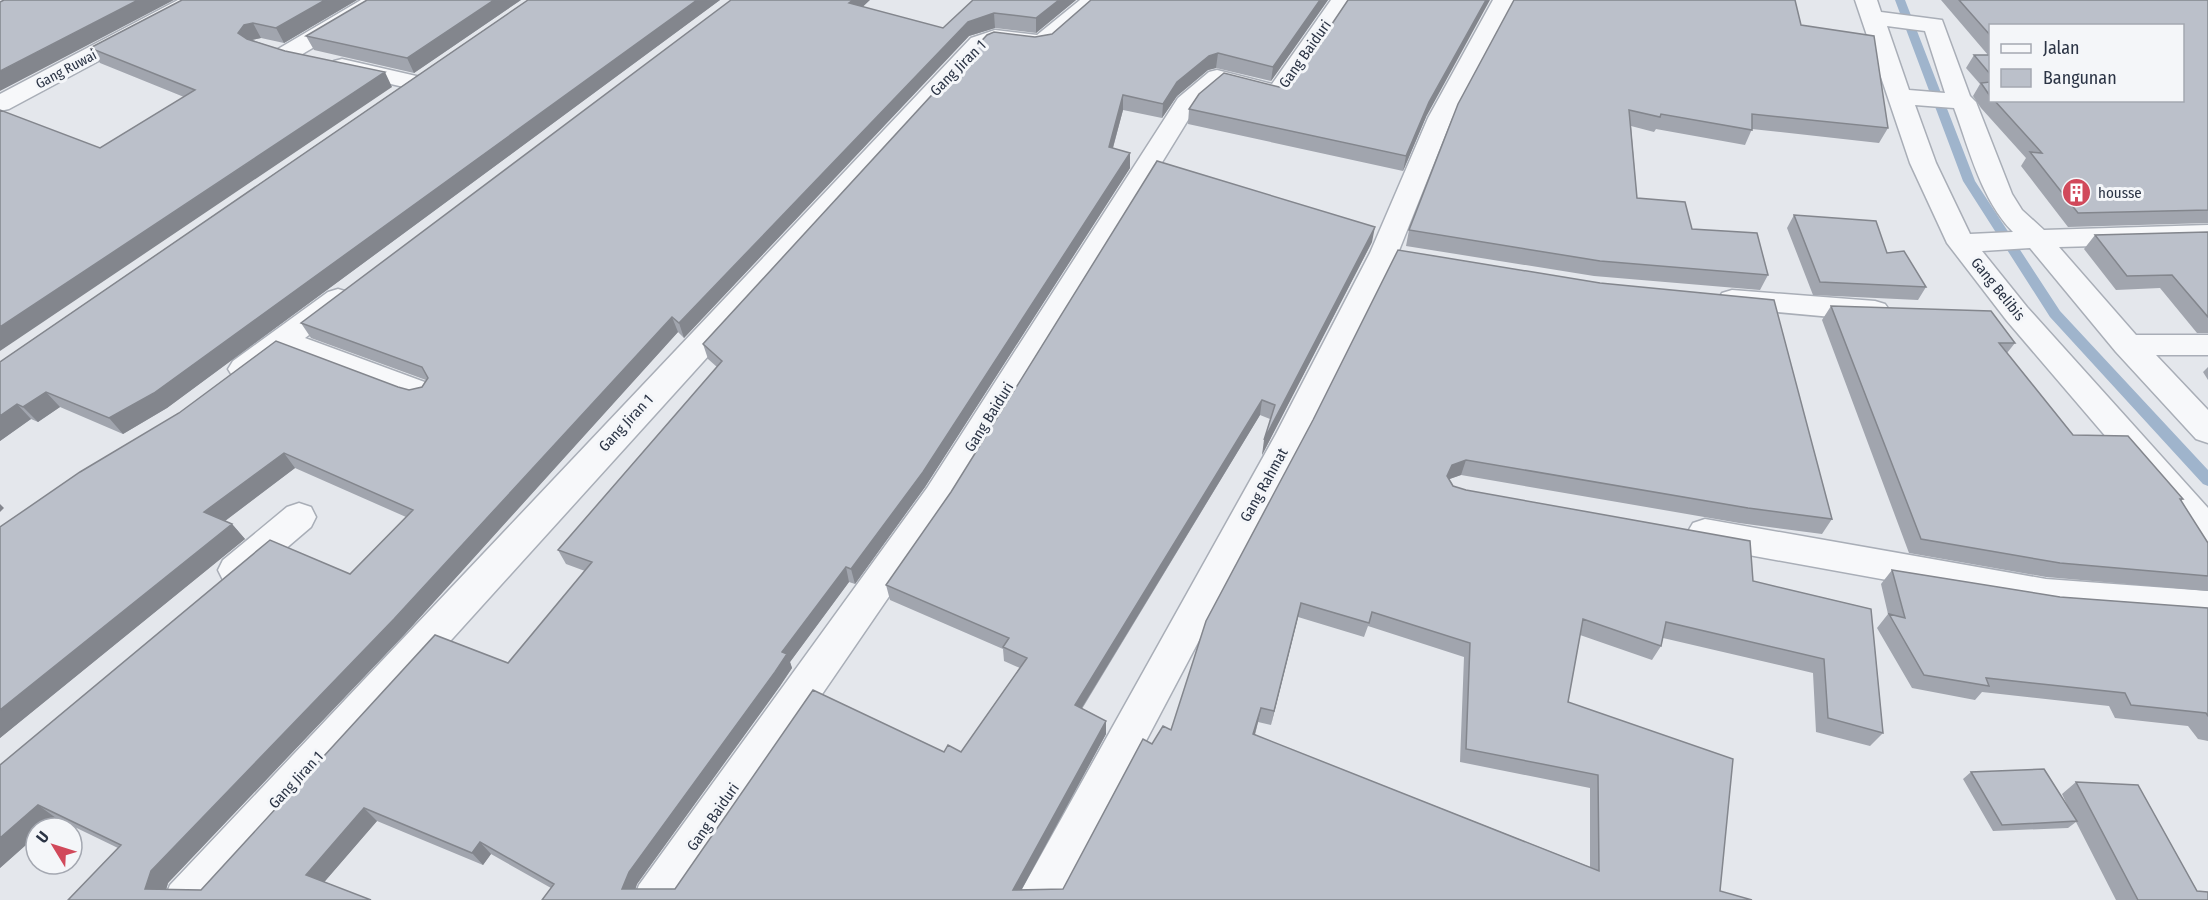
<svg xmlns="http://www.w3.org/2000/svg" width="2208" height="900" font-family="'Fira Sans Condensed',sans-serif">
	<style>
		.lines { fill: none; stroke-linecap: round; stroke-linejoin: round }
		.stream { fill: #9fb4cc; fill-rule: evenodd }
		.street-casing { stroke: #a9aeb7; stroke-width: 3 }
		.street { fill: #f7f8fa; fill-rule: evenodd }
		.wall { fill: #a1a5ae; fill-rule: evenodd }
		.shaded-wall { fill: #83868d }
		.building { fill: #bbc0ca; stroke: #83868d; stroke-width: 1.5; fill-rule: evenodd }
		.labels { text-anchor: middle; stroke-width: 6; stroke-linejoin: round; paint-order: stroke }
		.far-street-label { font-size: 14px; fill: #2b3445; stroke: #f4f6f9 }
		.street-label { font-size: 15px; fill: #2b3445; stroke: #f4f6f9 }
		.poi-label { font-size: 15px; fill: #2b3445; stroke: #f4f6f9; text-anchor: start }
	</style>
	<rect width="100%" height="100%" fill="#e4e7ec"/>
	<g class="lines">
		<path class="stream" d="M1895 0H1905L1975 181 2060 311 2208 470V486L2203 484 2050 317 1963 181Z"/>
		<defs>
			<path id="street" d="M178 0H206L203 5 9 109 0 111V94Z
				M361 0H388L385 5 294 59H278L274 54 278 49Z
				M1080 0H1104L1052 46 1036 49 995 44 987 48 216 900H164L170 885 971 38 995 30 1037 35Z
				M1331 0H1353L1287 98 1278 100 1222 85 1196 107 951 506 681 900H633L639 885 927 488 1178 98 1209 72 1217 70 1272 84Z
				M1493 0H1515L1452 118 1398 253 1308 434 1062 900H1016L1276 434 1370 253 1428 118Z
				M1855 0H1877L1881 12 1942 20 1970 96 1976 102 2012 194 2022 210 2044 230 2208 225V243L2059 247 2136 335H2208V355H2156L2208 410V443L2196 439 2116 352 2030 248 1982 251 2027 307 2208 508V546L2196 542 2007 321 1947 243 1910 163ZM1887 26 1925 31 1945 93 1909 90ZM1915 105 1954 108C1970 151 1981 199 2013 232L1970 234 1936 163Z
				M342 59 425 78 429 83 425 88 417 90 334 71 330 66 334 61Z
				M338 289 348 292 353 299 348 306 305 338 430 384 435 392 430 400 419 403 408 400 285 354C269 366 255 383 233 377L228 369 233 361 328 292Z
				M1732 290 1875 301 1885 304 1890 311 1885 318 1875 321 1722 307 1717 300 1722 293Z
				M299 503 311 507 316 517 311 527 249 580 236 585 223 580 218 570 223 560 287 507Z
				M1705 519 2046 579 2208 591V621L2046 609 1705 547 1693 543 1687 533 1693 523Z"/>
		</defs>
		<use href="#street" class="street-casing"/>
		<use href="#street" class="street"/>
	</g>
	<path class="wall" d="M182 0H357L284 43 261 38 252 40 392 87 100 148 184 97 100 63 90 48Z
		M521 0 414 73 314 50 306 36Z
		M528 0H720L167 408 123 434 60 407 38 422 31 419 0 441V362Z
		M973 0H1076L1036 33 995 28 969 36 684 338 678 332 405 634 168 883 166 890H201L508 663 585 571 566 564 558 550 717 367 708 359 703 344 1035 37 1052 34 1091 0H1328L1271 81 1216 68 1208 70 1177 96 1162 118 1123 110 1113 148 1130 153V168L925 487 855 584 849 582 790 662 792 668 780 686 637 884 635 889H675L944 752H961L1020 668 1004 661 1003 649 890 600 886 585 1372 242 1262 455 1270 419 1260 415 1082 709 1106 721V734L1021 890 1063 889 1152 744 1171 730 1313 420 1832 519 1822 534 1739 523 1461 475 1449 479 1453 486 1753 581 1871 609 1883 733 1870 746 1816 732 1813 673 1663 638 1661 646 1652 660 1580 635 1568 702 1720 891 542 900 551 888 491 854 483 865 377 821 324 882 68 900 118 848 56 818 36 828V836L0 868V765L350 574 406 517 295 468 225 521 232 524 245 539 0 738V527L398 387 409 390 422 387 426 380 311 338 301 323 863 7 943 28ZM1298 617 1364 637 1368 626 1464 657 1460 762 1590 788V867L1255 735 1258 722 1271 725Z
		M1514 0 1801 25 1888 128 1879 143 1752 129 1745 145 1656 129 1654 132 1631 126 1637 198 1692 229 1768 275 1760 290 1594 276 1406 246 1409 230Z
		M1941 0H2208V223L2068 227 2021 166 2026 158 1981 108 1973 96 1980 84 1966 68 1974 55H1988ZM1990 26 2182 100H1990Z
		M1291 85 1426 117 1403 171 1188 124 1189 109Z
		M1794 215 1887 253 1926 287 1918 300 1813 295 1787 228Z
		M2208 232V333H2197L2160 288 2116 290 2084 249 2095 235Z
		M1831 306 2015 343 2007 353 2073 435 2183 499 2181 501 2208 543V591L2046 577 1909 553 1822 320Z
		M2208 367V380L2203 372Z
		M1892 570 2060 597 2208 608V741L2198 739 2188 726 2115 718 2109 706 1982 692 1975 700 1912 688 1877 628 1888 614 1881 584Z
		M1971 772 2070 811 2062 794 2076 782 2197 891 2208 900H2116L2076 822 2068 828 1993 831 1963 779Z"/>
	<path class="shaded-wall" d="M138 0H174L0 91V71Z
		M325 0H357L284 43 276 28Z
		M494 0H521L414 73 407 58Z
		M697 0H720L167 408 123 434 109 418Z
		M853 0H870L852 17 849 3Z
		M1059 0H1076L1036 33V18Z
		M1320 0H1328L1271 81 1273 67Z
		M1486 0H1490L1426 117 1403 171 1406 156 1429 102Z
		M994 13 995 28 969 36 684 338 679 323 968 22Z
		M253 23 261 38 252 40 247 47 238 33 244 25Z
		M1218 53 1216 68 1208 70 1177 96 1162 118 1163 104 1177 82 1209 56Z
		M385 72 392 87 0 351V327Z
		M1123 95V110L1109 162V147Z
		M1130 153V168L925 487 855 584 851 569Z
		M1375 227 1372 242 1262 455 1264 440Z
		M672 317 678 332 405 634 168 883 163 900 145 889 151 871Z
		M46 392 60 407 38 422 23 407Z
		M1262 400 1260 415 1075 719V705Z
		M17 404 31 419 0 441V416Z
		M284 453 295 468 217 527 204 512Z
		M1466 460 1461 475 1447 480V476L1452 465Z
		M0 504 4 508 0 512Z
		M232 524 245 539 0 738V710Z
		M846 567 849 582 790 662 792 668 780 686 637 884 632 900 622 889 629 872 782 652Z
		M1301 603 1298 617 1271 725 1274 711Z
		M1261 708 1258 722 1251 748 1253 734Z
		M1106 721V734L1016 900 1013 890Z
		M38 805 56 818 44 828H36V836L0 868V838Z
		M364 808 377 821 320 887 306 875Z
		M480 842 491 854 483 865 472 853Z"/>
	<path class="building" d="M4 0H138L0 71V2Z
		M182 0H325L276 28 253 23 244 25 238 33 247 39 285 51 385 72 0 327V110L100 148 195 90 90 48Z
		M367 0H494L407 58 306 36Z
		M528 0H697L154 393 109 418 46 392 23 407 17 404 0 416V362Z
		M731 0H853L849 3 943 28 973 0H1059L1036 18 994 13 968 22 679 323 672 317 394 619 151 871 145 889 201 890 435 635 508 663 592 562 558 550 722 361 703 344 987 35 994 32 1035 37 1052 34 1091 0H1320L1273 67 1218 53 1209 56 1177 82 1163 104 1123 95 1109 147 1130 153 923 472 851 569 846 567 782 652 787 654 775 672 629 872 622 889H675L813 690 944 752 948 745 961 752 1027 658 1003 647 1009 638 886 585 951 492 1157 161 1375 227 1264 440 1275 405 1262 400 1075 705 1106 721 1013 890 1063 889 1143 739 1152 744 1163 726 1171 730 1206 621 1313 420 1398 250 1600 283 1774 300 1832 519 1748 508 1466 460 1452 465 1447 476 1453 486 1466 490 1750 541 1753 581 1871 609 1883 733 1828 718 1824 659 1666 622 1661 646 1583 619 1568 702 1733 759 1720 891 1752 900H542L554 884 480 842 472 853 364 808 306 875 371 900H68L121 845 38 805 0 838V765L270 540 350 574 413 510 284 453 204 512 232 524 0 710V527L80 472 179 413 276 341 398 387 409 390 422 387 428 378 422 367 301 323ZM1301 603 1369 623 1372 612 1470 643 1466 749 1598 775 1599 871 1253 734 1261 708 1274 711Z
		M1348 0H1486L1429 102 1406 156 1189 109 1199 94 1224 73 1279 87 1291 85Z
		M1514 0H1795L1801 25 1874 36 1888 128 1752 114V130L1661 114 1660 117 1629 110 1637 198 1685 202 1692 229 1757 233 1768 275 1600 261 1409 230 1458 104Z
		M1959 0H2208V210L2078 213 2030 152 2042 153 1994 100H2182V26H1990V35Z
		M1974 55H1990V74Z
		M1990 82V96L1981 83Z
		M1794 215 1876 221 1887 253 1904 251 1926 287 1820 282Z
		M2208 232V317L2172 275 2127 276 2095 235Z
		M1831 306 1991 311 2015 343H1999L2073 435 2128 436 2183 499H2180L2208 543V576L2060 563 1921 539Z
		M1892 570 2060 597 2208 608V716L2206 713 2131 705 2125 693 1986 678 1989 686 1924 675 1889 614 1905 618Z
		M2044 769 2077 821 2002 825 1971 772Z
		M2076 782 2138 785 2197 891 2208 892V900H2138Z"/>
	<defs>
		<symbol id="building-disc" viewBox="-11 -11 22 22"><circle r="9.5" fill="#d1495b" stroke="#f4f6f9"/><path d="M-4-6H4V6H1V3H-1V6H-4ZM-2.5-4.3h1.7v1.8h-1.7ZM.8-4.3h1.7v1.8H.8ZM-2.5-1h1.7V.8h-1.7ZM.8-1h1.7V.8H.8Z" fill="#fff"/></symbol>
	</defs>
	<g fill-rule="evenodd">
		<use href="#building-disc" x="2060" y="176" width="33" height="33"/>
	</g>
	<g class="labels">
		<g class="far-street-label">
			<text transform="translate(66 69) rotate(-28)" y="5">Gang Ruwai</text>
		</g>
		<g class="street-label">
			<text transform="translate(1305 54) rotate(-55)" y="5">Gang Baiduri</text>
			<text transform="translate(958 68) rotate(-45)" y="5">Gang Jiran 1</text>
			<text transform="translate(1998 289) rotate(51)" y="5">Gang Belibis</text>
			<text transform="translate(989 417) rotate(-58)" y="5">Gang Baiduri</text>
			<text transform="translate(626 423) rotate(-47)" y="5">Gang Jiran 1</text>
			<text transform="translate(1264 485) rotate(-61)" y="5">Gang Rahmat</text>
			<text transform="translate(296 780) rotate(-47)" y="5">Gang Jiran 1</text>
			<text transform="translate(713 817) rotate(-55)" y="5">Gang Baiduri</text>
		</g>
		<g class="poi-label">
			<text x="2098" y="198">housse</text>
		</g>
	</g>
	<rect x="1989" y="24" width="195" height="78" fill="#f4f6f9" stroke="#a4a8b1" stroke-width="1.5"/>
	<rect x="2001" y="44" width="30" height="9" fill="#f7f8fa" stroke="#a4a8b1" stroke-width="1.5"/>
	<text x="2043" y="54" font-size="18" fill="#2b3445">Jalan</text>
	<rect x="2001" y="69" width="30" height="18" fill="#bbc0ca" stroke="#a4a8b1" stroke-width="1.5"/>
	<text x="2043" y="84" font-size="18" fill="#2b3445">Bangunan</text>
	<g transform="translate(54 846) rotate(308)"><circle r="28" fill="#f4f6f9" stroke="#a4a8b1" stroke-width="1.5"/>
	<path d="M0-4.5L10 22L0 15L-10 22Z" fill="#d1495b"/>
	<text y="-9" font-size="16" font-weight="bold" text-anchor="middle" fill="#2b3445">U</text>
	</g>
</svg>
